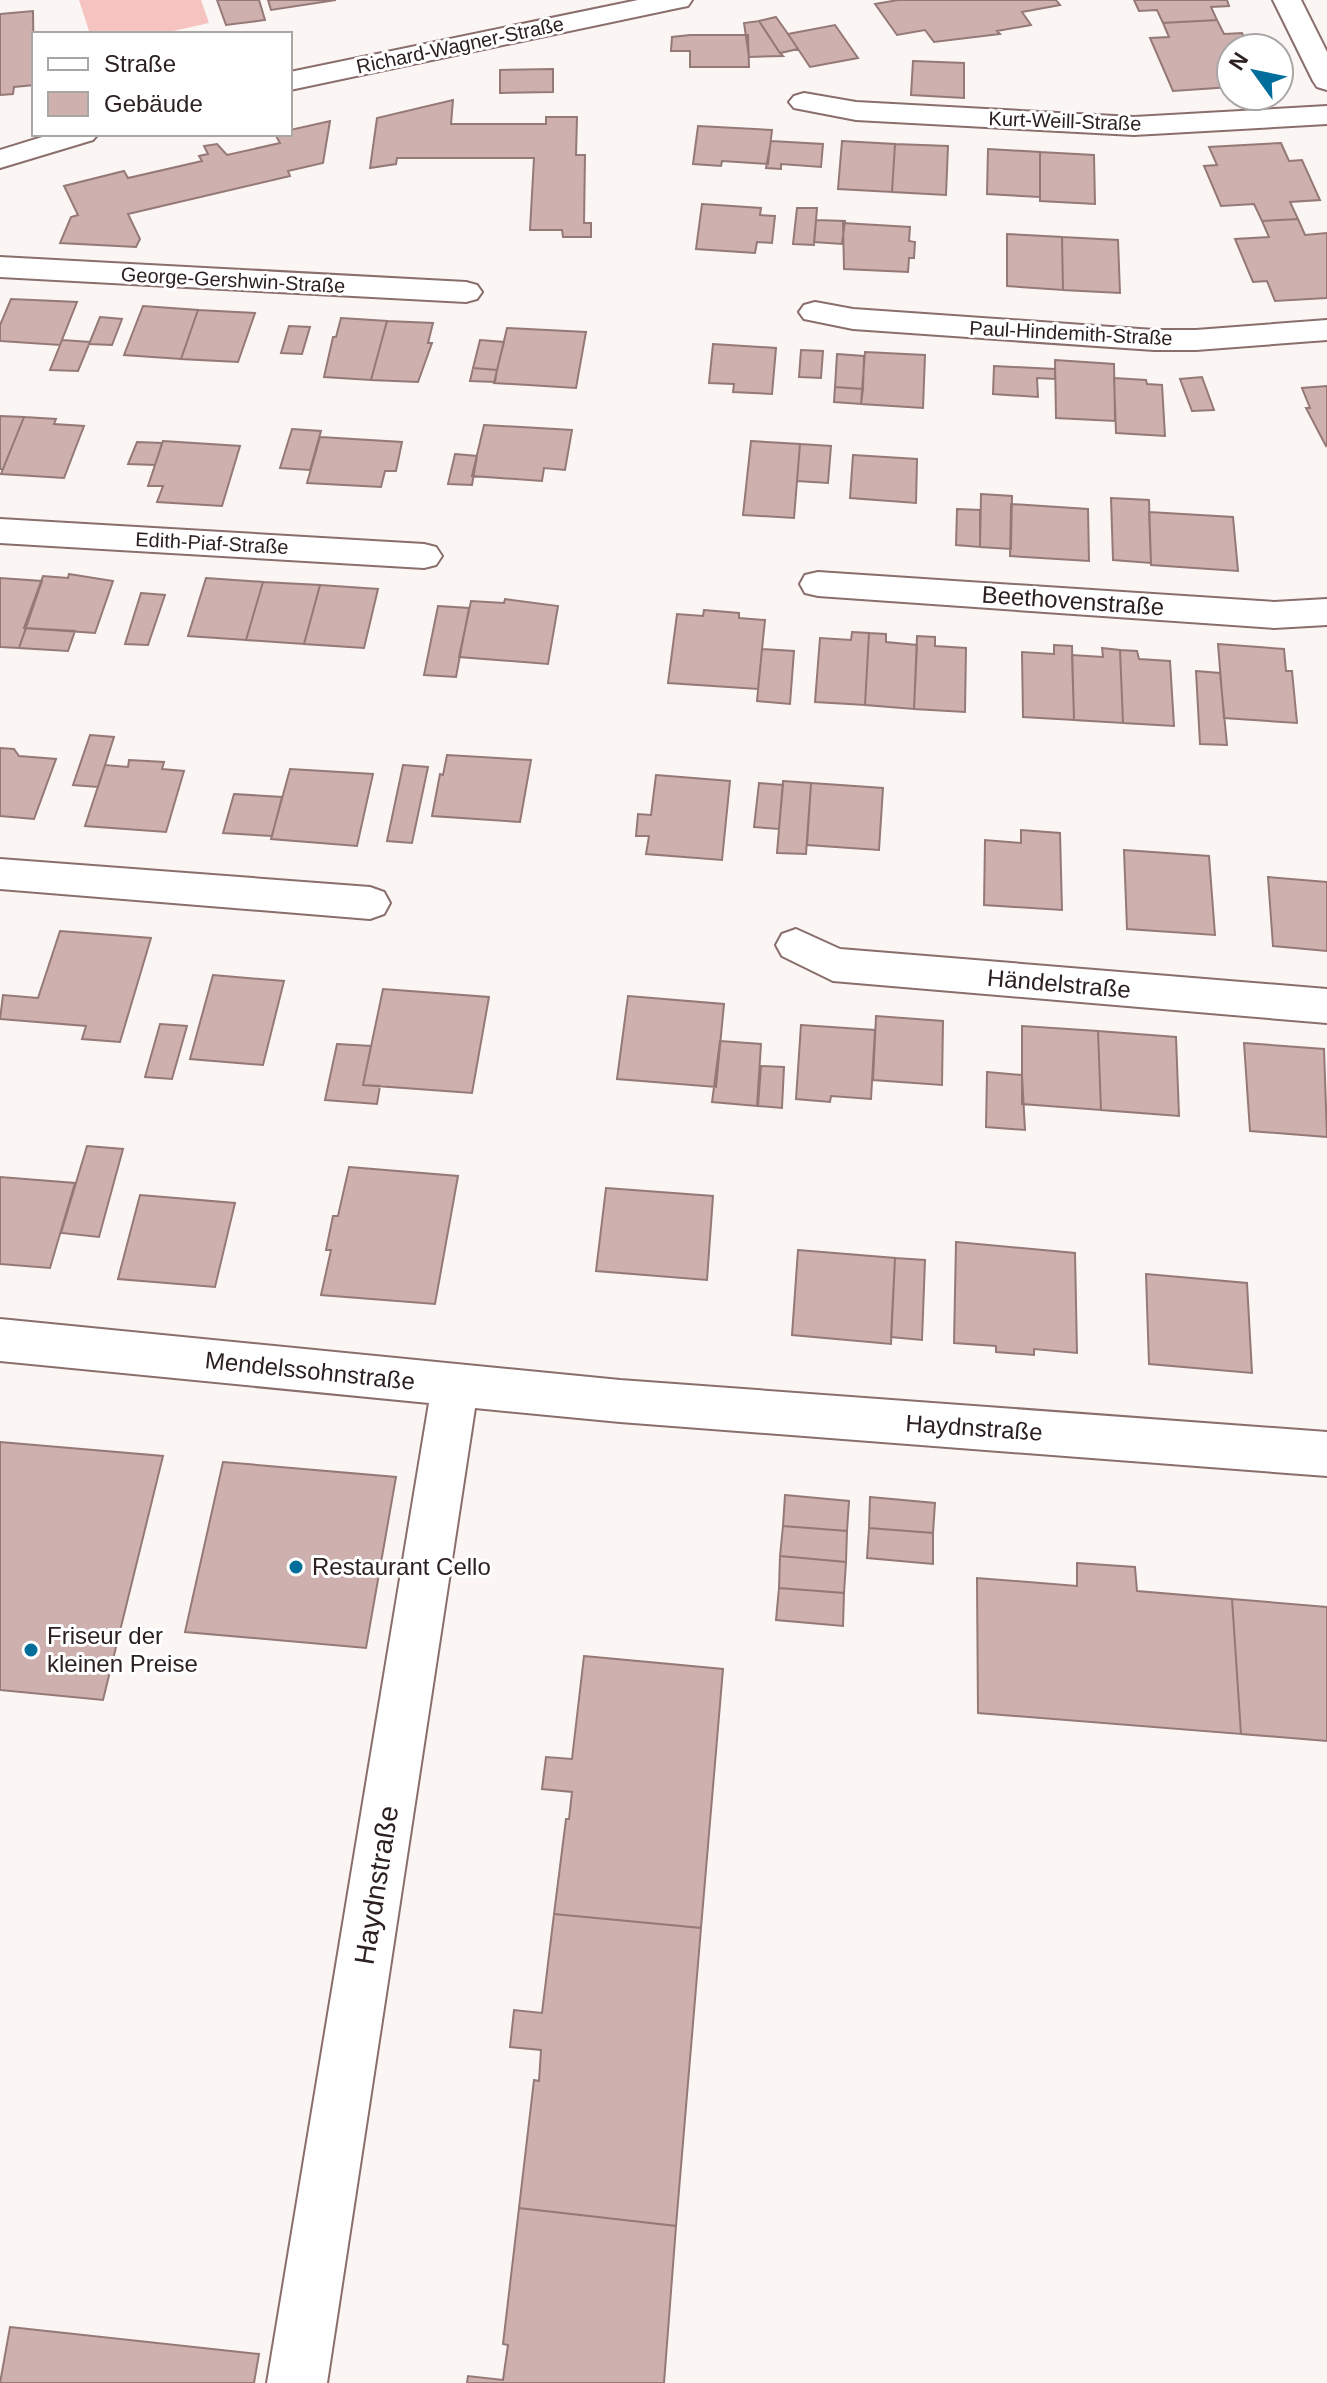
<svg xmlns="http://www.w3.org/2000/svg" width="1327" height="2383" font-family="Arial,sans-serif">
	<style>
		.green { fill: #f6c4c0 }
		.building { fill: #ceb0ae; stroke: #957977; stroke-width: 2 }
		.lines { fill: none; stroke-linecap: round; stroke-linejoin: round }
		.minor-casing { stroke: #896e6c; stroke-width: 4 }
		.minor { fill: #fff; fill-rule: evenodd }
		.poi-dot { fill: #036e9b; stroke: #fff; stroke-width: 3 }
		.labels { text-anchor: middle; stroke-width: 6; stroke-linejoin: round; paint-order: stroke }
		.far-street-label { font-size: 20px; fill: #2c2120; stroke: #fff }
		.street-label { font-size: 24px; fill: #2c2120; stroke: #fff }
		.poi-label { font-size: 24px; fill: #2c2120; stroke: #fff; text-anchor: start }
		.near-street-label { font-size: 28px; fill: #2c2120; stroke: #fff }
	</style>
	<rect width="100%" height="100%" fill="#fbf5f4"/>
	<path class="green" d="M79 0H201L209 23 160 34H90Z"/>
	<path class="building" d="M217 0H259L265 20 226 25Z
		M268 0H336L271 10Z
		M898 0H1056L1060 5 1022 12 1031 25 997 31 1000 34 934 42 925 30 897 35 875 4Z
		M1134 0H1227L1229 6 1211 7 1217 20 1163 23 1157 10 1139 11Z
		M33 11 34 85 14 87 13 94 0 95V14Z
		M776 17 788 34 798 49 780 53 759 21Z
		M1217 20 1224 34 1242 33 1249 48H1231V87L1173 91 1150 38 1169 37 1163 23Z
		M759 21 780 53 783 56 749 57 744 23Z
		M835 25 858 58 810 67 788 34Z
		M690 35H748L749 67H690V51H671L672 37Z
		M913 61 964 63V98L911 95Z
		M553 69V92L500 93V70Z
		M453 100 451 124H546V117H577L576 155H585L584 223H591V237H563L562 230H530L534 158H397L396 164 370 168 377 118Z
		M330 121 323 163 288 171 290 176 128 214 140 239 136 247 60 243 71 217 78 215 64 186 124 171 128 178 202 161 199 156 208 154 204 146 217 144 227 155 280 143 275 134H290V130Z
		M698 126 772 130 768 164 722 161 721 166 693 164Z
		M771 141 823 144 821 167 781 164V169L766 168Z
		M842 141 895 144 892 192 838 189Z
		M1281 143 1289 161 1302 160 1320 200 1290 202 1298 219 1262 221 1254 204 1221 206 1204 166 1217 165 1209 147Z
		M895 144 948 146 946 195 892 192Z
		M988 149 1040 152V197L987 194Z
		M1040 152 1094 155 1095 204 1040 201Z
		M702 204 761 208 760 215 775 216 772 243 757 242 755 253 696 249Z
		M797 208H817L814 245 793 244Z
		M1298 219 1305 235 1327 233V298L1275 301 1267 281 1253 282 1235 239 1269 237 1262 221Z
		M816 220 845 221 842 244 814 242Z
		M843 223 910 227 909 241 915 242 914 258H909L908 272 844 269Z
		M1007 234 1062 237 1063 290 1007 286Z
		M1062 237 1118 240 1120 293 1063 290Z
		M11 299 77 302 60 345 0 341V325Z
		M143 306 198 310 181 359 124 355Z
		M198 310 255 313 238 362 181 359Z
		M100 317 122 319 112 345 89 344Z
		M341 318 387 321 371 380 324 377 333 337H336Z
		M387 321 433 323 428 343H432L418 382 371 380Z
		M289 326 310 327 302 354 281 353Z
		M507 328 586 332 576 388 494 383Z
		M62 340 90 342 78 371 50 370Z
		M480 340 504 342 497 370 473 368Z
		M713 344 776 348 772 394 733 392 734 384 709 383Z
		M801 350 823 351 821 378 799 377Z
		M865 352 925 355 923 408 861 404Z
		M837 354 864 356 863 389 835 387Z
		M1055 360 1114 364 1115 421 1056 418Z
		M994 366 1055 369V379L1037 378 1038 397 993 394Z
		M473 368 497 370 495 382 470 381Z
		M1202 377 1214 410 1192 411 1180 379Z
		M1114 378 1146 380 1147 384 1162 385 1165 436 1116 433Z
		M1327 386V445L1326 446 1306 408H1310L1302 388Z
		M835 387 863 389 861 404 834 402Z
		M0 416 24 417 3 469H0Z
		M24 417 56 419 54 424 84 426 64 478 1 474Z
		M484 425 572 430 565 470 544 468 542 481 472 476Z
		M292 429 321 431 310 470 280 468Z
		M320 437 402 442 396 471H385L381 487 307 483Z
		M163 441 240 446 222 506 157 502 163 486H148Z
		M751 441 800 444 794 518 743 515Z
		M137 442 162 443 155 465 128 464Z
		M800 444 831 446 828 483 797 481Z
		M455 454 477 456 472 485 448 484Z
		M853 455 917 459 916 503 850 498Z
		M981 494 1012 496 1011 549 980 547Z
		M1111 498 1149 500 1151 563 1113 560Z
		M1011 504 1088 509 1089 561 1010 556Z
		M957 509 980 510V547L956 545Z
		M1149 512 1233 517 1238 571 1151 565Z
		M69 574 113 581 95 633 24 628 43 576 68 578Z
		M0 578 42 581 19 648 0 647Z
		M206 578 263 582 246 640 188 636Z
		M263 582 320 585 304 644 246 640Z
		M320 585 378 589 364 648 304 644Z
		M141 593 165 595 148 645 125 644Z
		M505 599 558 606 548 664 459 657 471 601 504 603Z
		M438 606 469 608 456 677 424 675Z
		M704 610 739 613V618L765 620 758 689 668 683 677 614 703 616Z
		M26 628 75 631 68 651 19 648Z
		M852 632 869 633 865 705 815 702 820 638 851 640Z
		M869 633 886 634V642L917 645 914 709 865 705Z
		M917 636 935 637V646L966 648 965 712 914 709Z
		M1218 644 1284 649 1286 671H1292L1297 723 1224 718Z
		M1054 645 1072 646 1074 720 1023 717 1022 652 1054 654Z
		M1102 648 1120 650 1123 723 1074 720 1072 655 1103 657Z
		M762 649 794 651 790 704 757 701Z
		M1120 650 1137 651 1139 659 1170 661 1174 726 1123 723Z
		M1196 671 1220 673 1227 745 1200 744Z
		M90 735 114 737 98 787 73 785Z
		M0 748 14 749 19 756 56 759 34 819 0 816Z
		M447 755 531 760 520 822 432 816 440 774 443 775Z
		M129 760 164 762 162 769 184 771 166 832 85 826 105 765 128 767Z
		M403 765 428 767 412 843 387 841Z
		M290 769 373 774 357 846 271 839Z
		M656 775 730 781 722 860 646 854 649 836H636L638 814 651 815Z
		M783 781 811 783 806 854 777 853Z
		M759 783 783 785 779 829 754 827Z
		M811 783 883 788 879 850 807 845Z
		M234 794 282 797 272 836 223 833Z
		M1021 830 1060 833 1062 910 984 905 985 840 1021 843Z
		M1124 850 1209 856 1215 935 1127 929Z
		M1268 877 1327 882V951L1273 946Z
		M60 931 151 938 120 1042 82 1039 86 1026 0 1019 3 995 38 998Z
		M213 975 284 981 263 1065 190 1059Z
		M383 989 489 997 472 1093 363 1085Z
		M628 996 724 1004 716 1087 617 1079Z
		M876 1016 943 1021 942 1085 873 1080Z
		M160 1024 187 1026 172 1079 145 1077Z
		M801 1025 875 1030 871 1099 831 1096 830 1102 796 1099Z
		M1022 1026 1098 1031 1101 1110 1022 1104Z
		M1098 1031 1176 1037 1179 1116 1101 1110Z
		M720 1041 761 1044 757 1106 712 1102Z
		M1244 1043 1324 1049 1327 1137 1250 1131Z
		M337 1044 371 1046 363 1085 380 1086 377 1104 325 1100Z
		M761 1066 784 1067 782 1108 758 1106Z
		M987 1072 1022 1075 1025 1130 986 1127Z
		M87 1146 123 1149 99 1237 61 1233Z
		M349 1167 458 1176 435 1304 321 1295 331 1250H326L333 1216H338Z
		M0 1177 75 1183 50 1268 0 1264Z
		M606 1188 713 1196 707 1280 596 1271Z
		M140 1195 235 1203 215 1287 118 1279Z
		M956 1242 1075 1253 1077 1353 1034 1349V1355L996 1352V1346L954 1343Z
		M798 1250 895 1258 891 1344 792 1335Z
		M895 1258 925 1260 922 1340 891 1337Z
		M1146 1274 1247 1283 1252 1373 1149 1364Z
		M0 1442 163 1456 103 1700 0 1690Z
		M223 1462 396 1477 366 1648 185 1632Z
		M785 1495 849 1501 847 1531 783 1526Z
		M870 1497 935 1503 933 1533 869 1528Z
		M783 1526 847 1531 846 1562 780 1556Z
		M869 1528 933 1533V1564L867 1558Z
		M780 1556 846 1562 844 1593 779 1588Z
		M1077 1563 1135 1567 1137 1591 1232 1599 1241 1734 978 1713 977 1578 1077 1586Z
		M779 1588 844 1593 843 1626 776 1620Z
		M1232 1599 1327 1607V1741L1241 1734Z
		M584 1656 723 1669 701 1928 554 1914 566 1819H569L572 1792 542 1789 546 1757 572 1759Z
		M554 1914 701 1928 676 2226 519 2208 534 2080 539 2081 541 2050 510 2047 514 2010 542 2013Z
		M519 2208 676 2226 664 2383H467L468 2376 503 2380 508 2345 503 2344Z
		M10 2327 259 2354 254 2383H0Z"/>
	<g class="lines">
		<defs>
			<path id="minor" d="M638 0H692L688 6 678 8 290 90V72Z
				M1273 0H1301L1327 52V90L1317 87 1313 81Z
				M804 93 856 102 1134 117 1327 106V124L1134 135 856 120 794 108 789 102 794 96Z
				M52 134H98L93 140 0 168V150Z
				M0 257 466 282 477 285 482 292 477 299 466 302 0 277Z
				M815 302 853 309 1154 330H1196L1327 320V340L1196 350H1154L853 329 804 319 799 312 804 305Z
				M0 519 424 544 436 547 442 556 436 565 424 568 0 543Z
				M818 572 1274 602 1327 599V625L1274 628 818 596 805 593 800 584 805 575Z
				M0 859 370 887 384 892 390 903 384 914 370 919 0 889Z
				M796 929 840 949 1327 989V1023L833 981 782 956 776 945 782 934Z
				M0 1319 620 1380 1327 1432V1476L620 1422 475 1408 327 2383H267L429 1403 0 1361Z"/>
		</defs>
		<use href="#minor" class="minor-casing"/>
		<use href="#minor" class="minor"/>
	</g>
	<g class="poi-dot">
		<circle cx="296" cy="1567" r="8"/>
		<circle cx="31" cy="1650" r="8"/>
	</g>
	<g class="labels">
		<g class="far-street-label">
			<text transform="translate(460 45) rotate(-12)" y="7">Richard-Wagner-Straße</text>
			<text transform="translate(1065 121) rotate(2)" y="7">Kurt-Weill-Straße</text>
			<text transform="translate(233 280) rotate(3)" y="7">George-Gershwin-Straße</text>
			<text transform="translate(1071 333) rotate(3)" y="7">Paul-Hindemith-Straße</text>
			<text transform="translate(212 543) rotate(3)" y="7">Edith-Piaf-Straße</text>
		</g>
		<g class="street-label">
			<text transform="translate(1073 601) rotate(4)" y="8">Beethovenstraße</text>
			<text transform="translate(1059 984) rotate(5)" y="8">Händelstraße</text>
			<text transform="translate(310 1371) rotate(6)" y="8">Mendelssohnstraße</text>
			<text transform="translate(974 1428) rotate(4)" y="8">Haydnstraße</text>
		</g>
		<g class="poi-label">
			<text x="312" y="1575">Restaurant Cello</text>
			<text x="47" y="1644">Friseur der<tspan x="47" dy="28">kleinen Preise</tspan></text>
		</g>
		<g class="near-street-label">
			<text transform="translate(376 1885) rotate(-81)" y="10">Haydnstraße</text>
		</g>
	</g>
	<rect x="32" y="32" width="260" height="104" fill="#ffffff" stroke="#aba6a6" stroke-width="2"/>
	<rect x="48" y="58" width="40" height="12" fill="#ffffff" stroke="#aba6a6" stroke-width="2"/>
	<text x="104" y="72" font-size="24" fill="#2c2120">Straße</text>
	<rect x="48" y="92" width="40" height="24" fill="#ceb0ae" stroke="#aba6a6" stroke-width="2"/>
	<text x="104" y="112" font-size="24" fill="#2c2120">Gebäude</text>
	<g transform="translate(1255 72) rotate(303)"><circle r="38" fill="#ffffff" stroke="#aba6a6" stroke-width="2"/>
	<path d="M0-6L14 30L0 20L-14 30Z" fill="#036e9b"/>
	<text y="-12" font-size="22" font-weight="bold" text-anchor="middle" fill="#2c2120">N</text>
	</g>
</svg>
